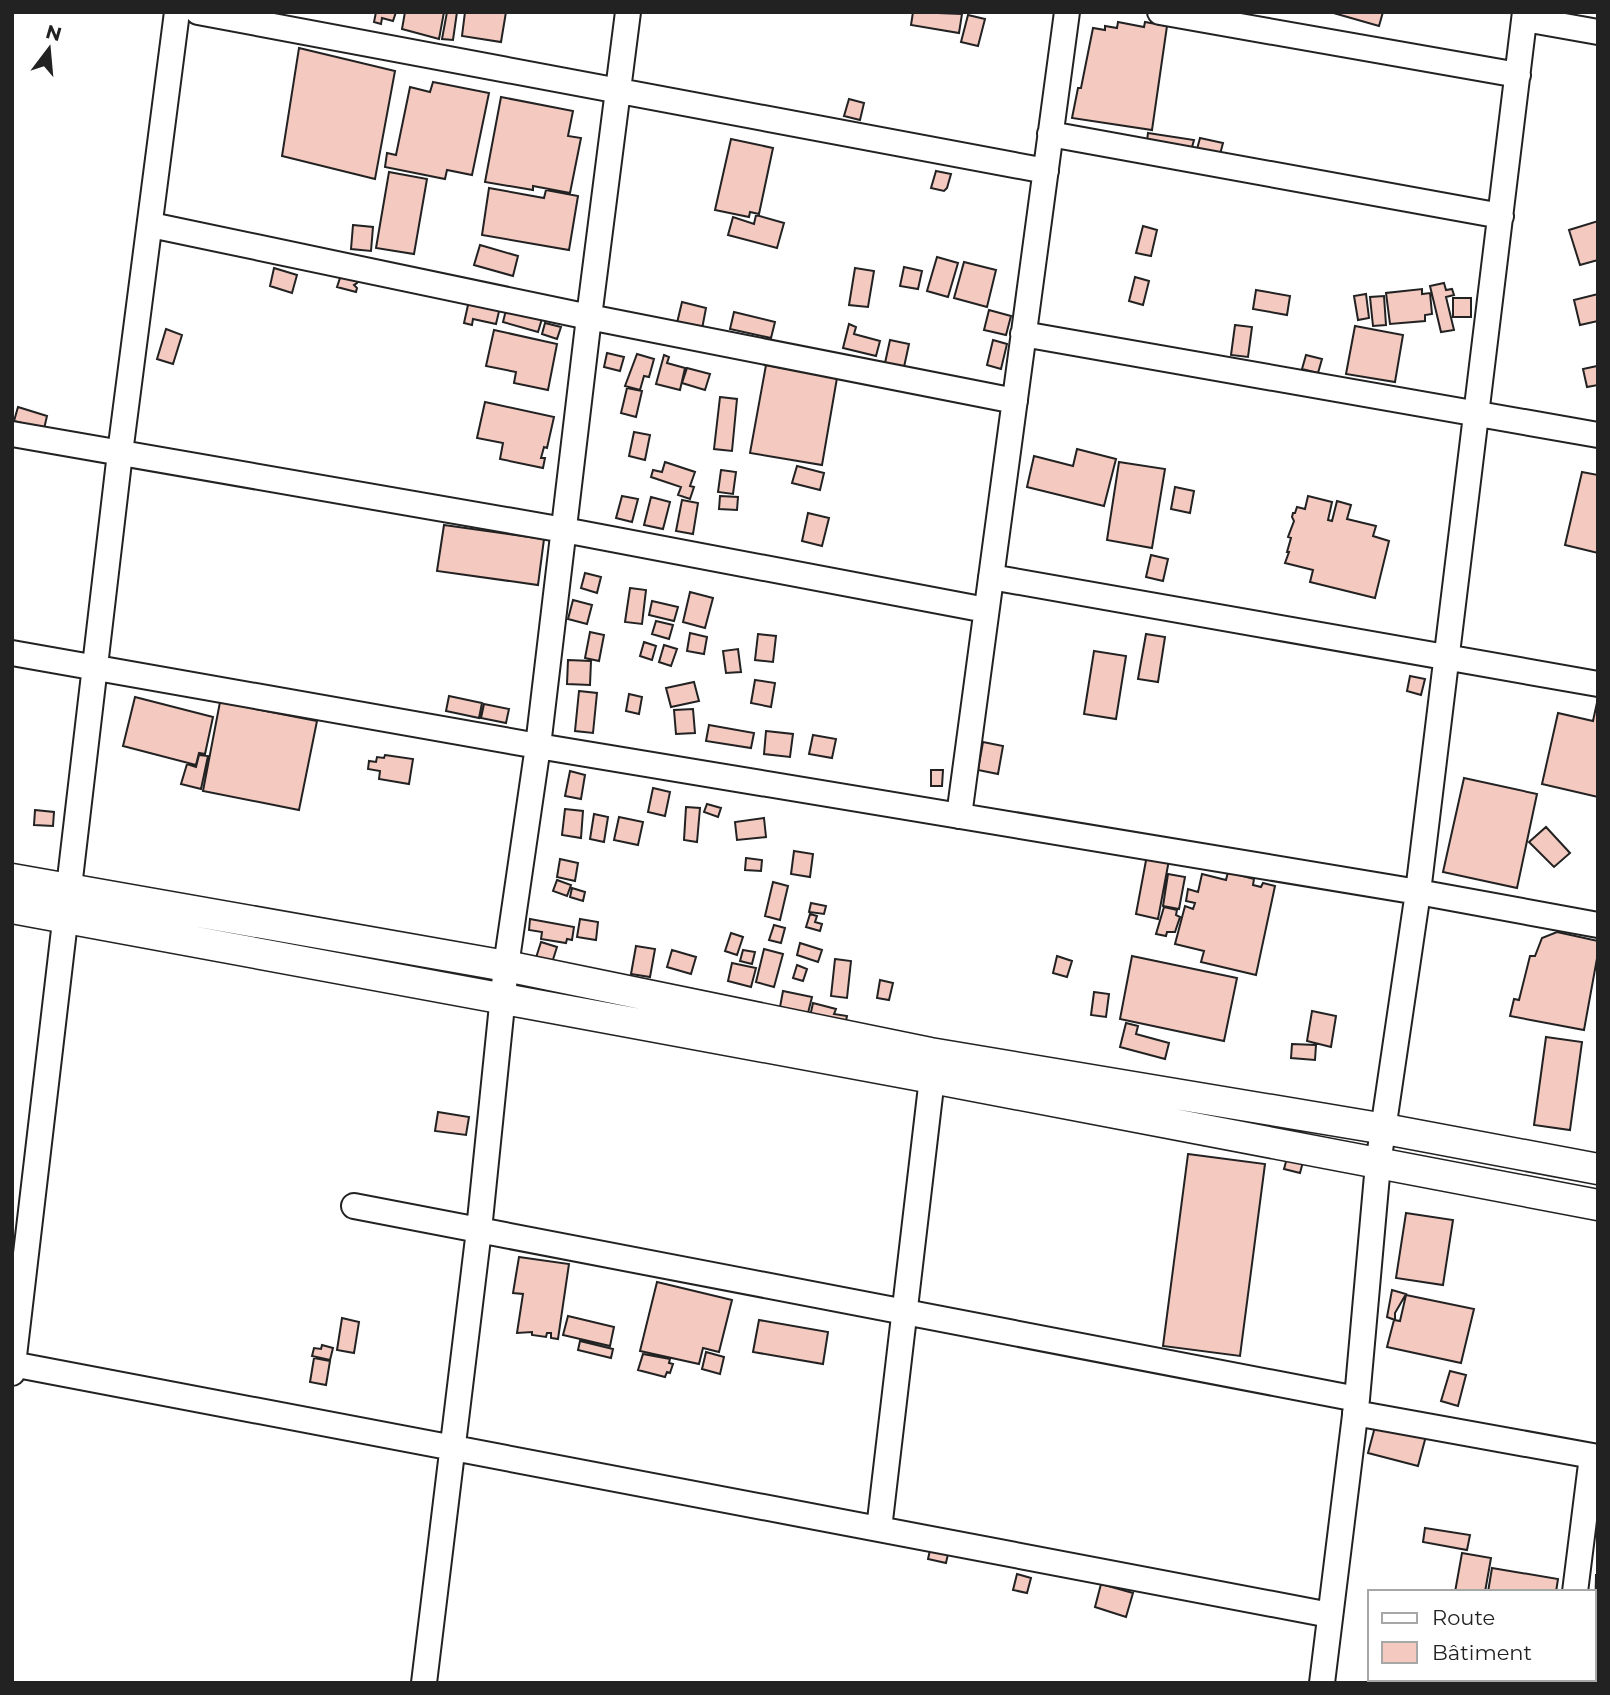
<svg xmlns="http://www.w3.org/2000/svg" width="1610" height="1695" font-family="Montserrat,sans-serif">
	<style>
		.building { fill: #f3c9c0; stroke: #222; stroke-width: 2 }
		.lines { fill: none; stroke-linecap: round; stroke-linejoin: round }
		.minor-casing { stroke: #222; stroke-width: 28 }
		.tertiary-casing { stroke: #222; stroke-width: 33 }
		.minor { stroke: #fff; stroke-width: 24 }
		.tertiary { stroke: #fff; stroke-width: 30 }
	</style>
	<rect width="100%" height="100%" fill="#fff"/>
	<path class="building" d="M376 12H396L393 21 382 18 381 24 374 22Z
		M405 12H444L439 39 402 29Z
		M447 12H457L453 40 442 39Z
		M465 12H506L501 42 462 36Z
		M913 12 962 14 959 33 911 25Z
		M1330 12H1383L1379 26Z
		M968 15 985 19 978 46 961 42Z
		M1118 22 1144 27 1145 22 1167 26 1152 130 1072 118 1078 88H1081L1093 28 1105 30V26L1117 28Z
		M299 48 395 71 375 179 282 156Z
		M433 82 489 93 472 175 447 170 445 179 385 167 387 153 396 155 410 87 430 92Z
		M501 97 573 111 568 136 581 138 570 193 533 186V190L485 182Z
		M849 99 864 103 860 120 844 116Z
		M1148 133 1194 140 1189 158 1146 149Z
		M1200 138 1223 143 1219 158 1196 153Z
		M731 139 773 148 759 214 750 212 749 217 715 210Z
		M936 171 951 174 947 188 944 191 931 188Z
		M389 172 427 179 414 254 376 248Z
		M489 188 544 198 546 190 578 196 569 250 482 235Z
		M756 215 784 223 777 248 728 235 733 217 754 224Z
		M1598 221V260L1580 265 1569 230Z
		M353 225 373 227 371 251 351 249Z
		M1143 226 1157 230 1151 256 1136 253Z
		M480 245 518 256 513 276 474 265Z
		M937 257 958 263 948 297 927 291Z
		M964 262 996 270 987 307 954 298Z
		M904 267 922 271 918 289 900 286Z
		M274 268 297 275 292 293 270 286Z
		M855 268 874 271 868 307 849 305Z
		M342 272 359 276 357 283 354 285 357 288 356 292 337 287Z
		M1135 277 1149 281 1143 305 1129 301Z
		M1444 283 1446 290 1452 289 1454 295 1446 297 1454 330 1441 332 1430 286Z
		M1422 289V294L1430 293 1432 314 1425 315V321L1390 324 1386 293Z
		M1256 290 1290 296 1287 315 1253 309Z
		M1366 294 1369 318 1358 320 1354 296Z
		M1598 294V321L1580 325 1574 300Z
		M470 296 501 303 496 324 473 319 472 325 464 323Z
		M1384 296 1386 325 1373 326 1370 297Z
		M1453 298H1471V317H1453Z
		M508 302 544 312 538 332 503 322Z
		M682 302 706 308 702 329 677 323Z
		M989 310 1011 316 1006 335 984 330Z
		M734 312 775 322 771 338 730 329Z
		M545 323 561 327 557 339 542 334Z
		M849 324 856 327 854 334 880 341 876 356 843 348Z
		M1235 325 1252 327 1248 357 1231 355Z
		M1355 326 1403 335 1395 382 1346 374Z
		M166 329 182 335 173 364 157 359Z
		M494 330 557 344 548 390 514 383 516 372 486 366Z
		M890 340 909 344 904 367 885 363Z
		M993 340 1007 344 1001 369 987 365Z
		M607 353 624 357 620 371 604 367Z
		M637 354 654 359 649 377 644 376 640 390 625 386Z
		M664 355 669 357 667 363 685 368 680 390 656 384Z
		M1306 355 1322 359 1318 373 1302 369Z
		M766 365 837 378 822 465 750 453Z
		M1597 366 1598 385 1587 387 1583 369Z
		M687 368 710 374 705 390 682 383Z
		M627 388 642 391 636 417 621 413Z
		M720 397 737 399 732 451 714 449Z
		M485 402 554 417 547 448 544 447 541 458H545L543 468 500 459 503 443 477 438Z
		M18 407 47 416 44 429 14 421Z
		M634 432 650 435 645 460 629 456Z
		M1077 449 1116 459 1104 506 1027 487 1034 456 1073 466Z
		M665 462 695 472 690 486 694 487 690 499 678 495 681 487 651 477 653 470 662 472Z
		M1119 462 1165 469 1152 548 1107 540Z
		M797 466 824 473 820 490 792 483Z
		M721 470 736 472 733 494 718 492Z
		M1582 472 1598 475V553L1565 545Z
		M1175 487 1194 491 1190 513 1171 509Z
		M622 496 638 499 632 522 616 518Z
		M720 496 738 497 737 510 719 509Z
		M1308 496 1332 502 1328 520 1332 521 1337 501 1351 505 1347 519 1376 526 1373 536 1389 541 1375 598 1310 582 1313 570 1285 563 1289 552H1287L1291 538 1288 537 1294 521 1292 517 1293 513H1295L1297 507 1305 509Z
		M651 497 670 502 663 529 644 525Z
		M682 500 698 503 693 534 676 531Z
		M808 513 829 518 822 546 802 541Z
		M444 525 544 539 538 585 437 571Z
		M1151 555 1168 559 1163 581 1146 577Z
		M585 573 601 577 597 593 581 588Z
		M630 588 646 590 642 624 625 622Z
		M690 592 713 598 705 628 683 622Z
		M573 600 592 605 587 624 568 619Z
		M652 601 678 607 674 621 649 615Z
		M656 621 673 625 669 639 652 634Z
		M590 632 604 635 599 661 585 658Z
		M690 633 707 637 704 654 687 651Z
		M758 634 776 636 773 662 755 660Z
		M1146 634 1165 637 1158 682 1138 679Z
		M644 642 656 646 652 660 640 656Z
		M664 645 677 649 671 666 659 662Z
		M738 649 741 672 726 673 723 651Z
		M1094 651 1126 656 1116 719 1084 714Z
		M568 660 591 661 590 685 567 684Z
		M1410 676 1425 679 1421 695 1407 691Z
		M755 680 775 683 771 707 751 703Z
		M694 682 699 701 671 707 666 688Z
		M579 691 597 693 593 733 575 731Z
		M629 694 642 697 639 714 626 711Z
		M449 696 482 703 479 718 446 711Z
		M135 697 213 717 205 754 199 753 196 765 123 746Z
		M1598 698V797L1542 784 1558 713 1593 721Z
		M220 702 317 721 299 810 203 791Z
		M484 704 509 709 506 723 481 718Z
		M693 709 695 733 676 734 674 710Z
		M709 725 754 733 751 748 706 741Z
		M766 731 793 734 790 757 764 754Z
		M813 735 836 739 832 758 809 754Z
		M983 742 1003 746 998 774 978 770Z
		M199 755 208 756 201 789 181 784 187 764 196 767Z
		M385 755 413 759 409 784 379 779 380 771 368 769 369 761 376 762 377 757 384 758Z
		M931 770H943L942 786H931Z
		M570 771 585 775 581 799 565 796Z
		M1464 778 1537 794 1517 888 1443 872Z
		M653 788 670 792 665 816 648 812Z
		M707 804 721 808 718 817 704 812Z
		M686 807 700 808 697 842 684 840Z
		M565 809 583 811 581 838 562 835Z
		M35 810 54 812 53 826 34 825Z
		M594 814 608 817 604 842 590 839Z
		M619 817 643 822 638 845 614 840Z
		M764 818 766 837 737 840 735 822Z
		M1546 827 1570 853 1554 867 1529 842Z
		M794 851 813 854 810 877 791 874Z
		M1147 855 1169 860 1158 919 1136 914Z
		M746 858 762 860 761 871 745 870Z
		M560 859 578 863 575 881 557 877Z
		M1228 872 1254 879 1253 885 1261 887 1263 883 1275 886 1256 975 1201 962 1204 951 1175 944 1185 906 1193 909 1195 903 1186 901 1188 889 1198 892 1202 874 1226 880Z
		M1168 874 1185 877 1179 909 1163 906Z
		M557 880 571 885 567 896 553 891Z
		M773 882 788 886 780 920 765 916Z
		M572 888 585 892 583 901 570 897Z
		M811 903 826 906 824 914 809 912Z
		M1164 907 1177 910 1176 915 1180 917 1175 932H1167L1166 936 1156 934Z
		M810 914 817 916 815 922 822 924 820 931 806 927Z
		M530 919 574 927 572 940 567 939 566 943 541 939 542 932 529 930Z
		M580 919 598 922 596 940 577 937Z
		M774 925 785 928 781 943 769 940Z
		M1557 932 1598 941V953L1584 1030 1510 1016 1514 999 1519 1000 1530 956H1535L1542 938Z
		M731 933 743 937 737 955 725 951Z
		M541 942 557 947 550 969 534 964Z
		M800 943 822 950 818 962 797 955Z
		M636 946 655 949 650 977 631 974Z
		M764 949 783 954 774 987 756 982Z
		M672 950 696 957 691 974 667 967Z
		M743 950 755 952 752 964 740 961Z
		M1057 956 1072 961 1067 977 1053 973Z
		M1132 956 1237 978 1224 1041 1120 1019Z
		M835 959 851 961 847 998 831 996Z
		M732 963 756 968 751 987 728 981Z
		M797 965 807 969 803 981 793 978Z
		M880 980 893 983 889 1000 877 998Z
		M783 991 812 997 808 1013 780 1007Z
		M1094 992 1109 994 1106 1017 1091 1015Z
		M813 1003 836 1009 834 1014 847 1016 844 1030 809 1021Z
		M1312 1011 1336 1016 1331 1047 1307 1041Z
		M1126 1023 1138 1026 1136 1034 1169 1043 1165 1059 1120 1047Z
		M1546 1037 1582 1042 1570 1130 1534 1125Z
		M1292 1044 1316 1045 1315 1060 1291 1058Z
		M438 1112 469 1117 466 1135 435 1131Z
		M1188 1154 1265 1164 1240 1356 1163 1346Z
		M1288 1154 1304 1158 1300 1173 1284 1169Z
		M1406 1213 1453 1220 1443 1285 1396 1278Z
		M519 1257 569 1264 558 1339 551 1338V1333H547L546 1337 532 1335V1332L517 1333 523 1294 513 1293Z
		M657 1282 732 1300 719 1352 703 1348 699 1364 640 1351Z
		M1392 1290 1406 1294 1395 1313V1320L1387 1317Z
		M1406 1295 1474 1309 1461 1363 1387 1347 1394 1320 1400 1321Z
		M568 1316 614 1327 610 1346 563 1335Z
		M342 1318 359 1322 354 1353 337 1350Z
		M759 1320 828 1332 823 1364 753 1352Z
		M580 1341 613 1349 611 1358 578 1350Z
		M322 1345 333 1348 330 1360 312 1356 314 1348 321 1349Z
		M706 1352 724 1357 720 1374 702 1369Z
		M643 1354 670 1359 669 1363 673 1364 670 1373 667 1372 665 1377 638 1370Z
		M314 1358 330 1361 326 1385 310 1382Z
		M1450 1371 1466 1375 1458 1406 1441 1401Z
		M1376 1423 1426 1436 1418 1466 1368 1453Z
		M1425 1528 1470 1535 1467 1550 1423 1542Z
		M932 1541 950 1545 946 1563 928 1559Z
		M1462 1553 1491 1558 1485 1592H1455Z
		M1492 1568 1558 1579 1556 1592H1488Z
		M1017 1574 1031 1578 1027 1593 1013 1590Z
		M1596 1575H1598V1668H1594Z
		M1101 1584 1133 1593 1126 1617 1095 1607Z"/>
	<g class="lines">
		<defs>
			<path id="minor" d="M198 12 1046 171
				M1160 12 1518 75
				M1525 19 1598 32
				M1050 134 1501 216
				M151 225 589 317 1015 401
				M1023 334 1598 435
				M12 434 564 530 986 610
				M991 577 1598 684
				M12 653 538 746 1418 892 1598 925
				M959 816 1067 12
				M354 1206 1357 1399
				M12 1364 1330 1615
				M12 1373 120 453 177 12
				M1355 1413 1598 1457
				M879 1529 932 1078
				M1575 1592 1592 1456
				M424 1683 479 1230 506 966 538 746 589 317 628 12
				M1322 1683 1357 1399 1378 1164 1418 892 1525 12
				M1563 1683 1564 1679"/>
			<path id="tertiary" d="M12 879 506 966 930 1053 1385 1129 1598 1169
				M12 908 932 1078 1598 1205"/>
		</defs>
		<use href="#minor" class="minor-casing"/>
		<use href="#tertiary" class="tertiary-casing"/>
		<use href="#minor" class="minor"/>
		<use href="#tertiary" class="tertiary"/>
	</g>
	<rect width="1610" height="1695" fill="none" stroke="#222222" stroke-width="28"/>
	<rect x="1368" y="1590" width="228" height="91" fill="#ffffff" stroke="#a7a7a7" stroke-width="2"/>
	<rect x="1382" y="1613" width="35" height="10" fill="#ffffff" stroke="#a7a7a7" stroke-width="2"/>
	<text x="1432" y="1625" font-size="21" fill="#222222">Route</text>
	<rect x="1382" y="1642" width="35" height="21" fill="#f3c9c0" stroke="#a7a7a7" stroke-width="2"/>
	<text x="1432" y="1660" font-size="21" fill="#222222">Bâtiment</text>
	<g transform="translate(49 49) rotate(16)" stroke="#ffffff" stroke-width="5" paint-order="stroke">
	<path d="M0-5L12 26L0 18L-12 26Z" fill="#222222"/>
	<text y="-10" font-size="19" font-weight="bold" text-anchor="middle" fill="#222222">N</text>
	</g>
</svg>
